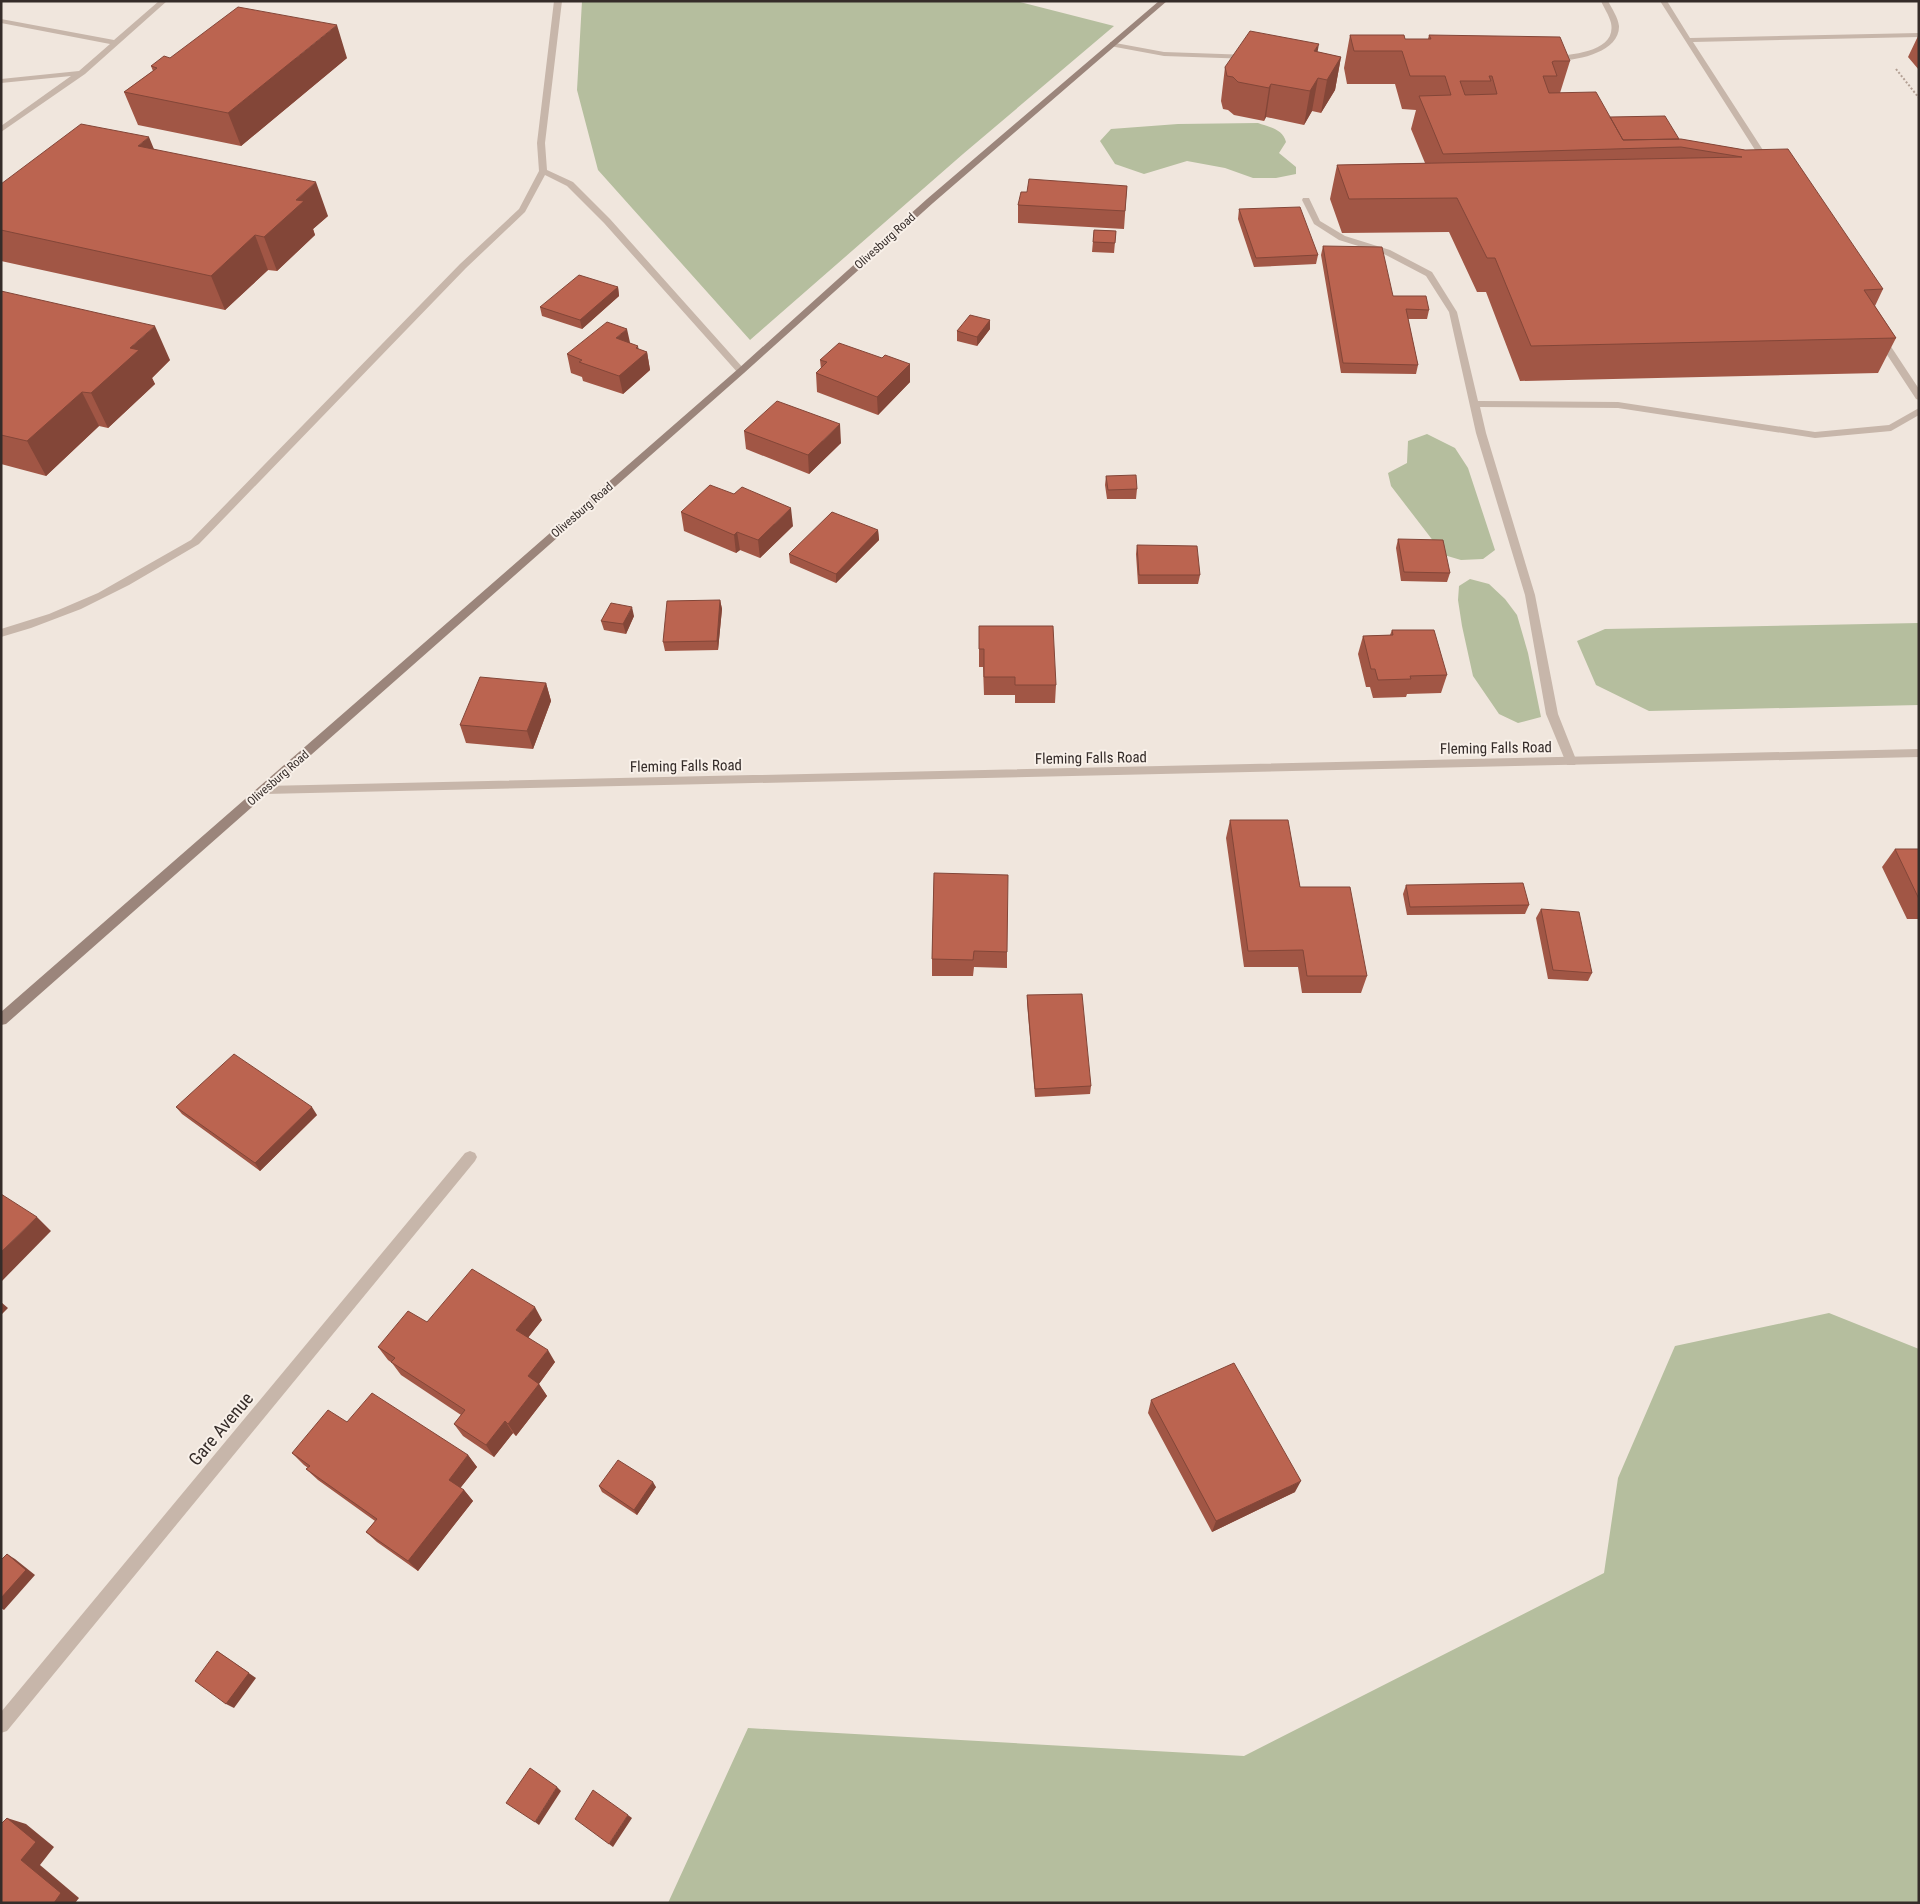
<svg xmlns="http://www.w3.org/2000/svg" width="1920" height="1904" font-family="'Roboto Condensed',sans-serif">
	<style>
		.green { fill: #b5be9e }
		.lines { fill: none; stroke-linecap: round; stroke-linejoin: round }
		.path { stroke: #b3a094; stroke-width: 2; stroke-dasharray: 2 2; stroke-linecap: butt }
		.service { fill: #c7b6aa; fill-rule: evenodd }
		.minor { fill: #c7b6aa; fill-rule: evenodd }
		.secondary { fill: #9b857b; fill-rule: evenodd }
		.wall { fill: #a15645 }
		.shaded-wall { fill: #834638 }
		.building { fill: #bb6450; stroke: #834638; fill-rule: evenodd }
		.labels { text-anchor: middle; stroke-width: 4; stroke-linejoin: round; paint-order: stroke }
		.far-street-label { font-size: 12px; fill: #352c29; stroke: #f8f0e9 }
		.street-label { font-size: 15px; fill: #352c29; stroke: #f8f0e9 }
		.near-street-label { font-size: 18px; fill: #352c29; stroke: #f8f0e9 }
	</style>
	<rect width="100%" height="100%" fill="#f0e6dd"/>
	<path class="green" d="M582 1H1016L1114 26 963 154 750 340 598 170 577 90Z
		M1258 123C1269 127 1283 129 1286 142L1279 153 1296 167V174L1276 178H1253L1225 168 1187 161 1144 174 1115 164 1100 141 1111 129 1178 124Z
		M1427 434 1455 448 1468 468 1495 550 1483 559 1461 560 1444 555 1391 486 1388 473 1407 463 1408 441Z
		M1470 579 1489 584 1505 599 1517 615 1528 653 1541 717 1518 723 1499 714 1473 676 1462 626 1458 600 1459 586Z
		M1919 623V705L1649 711 1596 685 1577 641 1605 629Z
		M1829 1313 1919 1349V1903H668L748 1728 1244 1756 1604 1573 1618 1478 1675 1346Z"/>
	<g class="lines">
		<path class="path" d="M1896 69 1919 98"/>
		<path class="service" d="M159 1H167L85 74 1 132V126L71 76 1 83V79L79 71 110 44 1 23V19L114 40Z
			M554 1H562L545 143 547 170 573 182 610 219 744 369V373H738L604 223 567 186 545 175 525 212 466 268 199 544 129 585 81 609 31 628 1 637V629L49 614 98 593 191 540 460 264 519 209 539 171 537 143Z
			M1601 1H1608C1612 9 1618 17 1619 26 1620 54 1570 63 1549 60V56H1552C1571 55 1617 52 1611 23 1609 15 1604 8 1601 1Z
			M1660 1H1667L1690 38 1919 33V37L1693 42 1772 164 1768 166 1764 164Z
			M1110 42 1164 52 1250 55 1254 57 1250 59 1164 56 1110 46Z
			M1303 198H1309L1320 221 1345 236 1390 250 1432 272 1457 312 1478 401 1618 402 1815 432 1889 425 1919 408V415L1891 431 1815 438 1618 408 1480 407 1486 433 1535 595 1558 714 1577 762 1575 765H1567L1546 714 1525 595 1476 433 1449 312 1426 276 1384 254 1339 240 1314 224 1302 200Z
			M1881 335 1884 336 1919 389V400L1916 399 1876 338Z"/>
		<path class="minor" d="M1919 749V757L265 794 259 790 265 786Z
			M470 1151 475 1153 477 1157 475 1161 7 1731 1 1733V1712L465 1153Z"/>
		<path class="secondary" d="M1159 1H1167L933 203 744 373 6 1024 1 1025V1012L738 369 927 199Z"/>
	</g>
	<path class="wall" d="M1919 34V70L1908 57Z
		M1350 35 1405 39H1428L1429 35 1570 61 1560 93 1610 117 1679 139 1745 150 1883 289 1875 306 1896 338 1878 373 1520 381 1486 292H1477L1449 232 1342 233 1330 199 1337 165 1425 163 1411 129 1416 110 1402 109 1395 84H1347L1344 68Z
		M1318 52 1341 57 1335 90 1321 113 1312 111 1304 125 1266 117 1264 121 1234 115 1228 110 1223 109 1221 101 1225 67Z
		M170 58H347L241 146 138 125 124 92 153 71 151 66Z
		M154 149 328 216 313 229 315 235 277 271 268 270 225 310 1 261V184Z
		M1127 186 1124 229 1018 223V205L1027 192Z
		M1239 209 1318 255 1316 264 1254 267 1238 219Z
		M1094 230 1116 231 1114 253 1092 252Z
		M1323 246 1393 296 1429 310 1427 319H1408L1418 365 1416 374 1341 373 1321 255Z
		M618 287 619 296 582 329 542 316 540 307Z
		M1 291 170 360 152 378 155 384 108 428 99 426 46 476 1 464Z
		M990 320V329L977 346 957 341V331Z
		M630 343 638 349 647 352 650 370 623 394 583 381 582 377 571 373 567 354Z
		M820 360 910 382 878 415 817 392 816 373 821 369Z
		M744 431 841 443 809 474 746 449Z
		M1106 476 1137 489 1136 499H1107L1105 485Z
		M681 512 793 526 760 558 740 550 736 553 684 531Z
		M878 530 879 540 836 583 790 563 789 554Z
		M1398 539 1450 573 1447 582 1401 581 1396 548Z
		M1137 545 1200 575 1198 584H1138L1136 554Z
		M720 600 722 609 718 650 665 651 663 642Z
		M634 616 626 634 604 630 601 621Z
		M979 626 1056 685 1055 703H1015V695H984L983 667H979Z
		M1392 630 1447 675 1441 693 1407 694 1406 697 1373 698 1370 687H1366L1358 654 1363 636 1390 635Z
		M546 683 551 701 533 749 466 743 460 725Z
		M1230 820 1300 887 1367 976 1361 993H1302L1298 967H1244L1226 838Z
		M1895 849H1919V919H1907L1882 867Z
		M934 873 1007 952V968L974 967 973 976H932V959Z
		M1406 885 1529 905 1525 914 1407 915 1403 894Z
		M1541 909 1592 973 1588 981 1548 979 1536 918Z
		M1027 995 1091 1086 1090 1094 1035 1097 1027 1003Z
		M176 1107 317 1115 260 1171 182 1114Z
		M542 1320 528 1337 555 1362 539 1384 547 1396 516 1436 513 1433 494 1457 463 1436 454 1424 461 1415 401 1375 392 1363 388 1360 378 1347 427 1322Z
		M1151 1400 1295 1492 1212 1532 1148 1413Z
		M347 1422 468 1455 477 1467 460 1488 464 1490 473 1501 418 1571 377 1542 366 1532 375 1521 318 1480 306 1469 308 1468 304 1465 292 1453Z
		M599 1486 656 1487 637 1515 602 1492Z"/>
	<path class="shaded-wall" d="M337 25 347 58 241 146 228 113Z
		M1319 44 1313 77 1314 51Z
		M1341 57 1335 90 1321 113 1327 80Z
		M1318 78 1312 111 1304 125 1310 91Z
		M1271 84 1266 117 1264 121 1269 88Z
		M149 137 163 171 138 146Z
		M316 182 328 216 313 229 315 235 277 271 264 237 296 200Z
		M255 235 268 270 225 310 211 276Z
		M618 287 619 296 582 329 580 320Z
		M990 320V329L977 346V337Z
		M155 326 170 360 152 378 155 384 108 428 91 393 130 348Z
		M627 329 631 347 616 338Z
		M638 346 640 358 647 352 650 370 623 394 619 376Z
		M910 364V382L878 415 877 397Z
		M82 392 99 426 46 476 27 441Z
		M840 424 841 443 809 474 808 455Z
		M791 508 793 526 760 558 758 540Z
		M878 530 879 540 836 583V574Z
		M737 532 740 550 736 553 734 535Z
		M720 600 722 609 718 650 717 641Z
		M632 607 634 616 626 634 623 624Z
		M546 683 551 701 533 749 527 731Z
		M312 1107 317 1115 260 1171 255 1163Z
		M37 1217 51 1231 1 1282V1252Z
		M1 1302 8 1308 1 1315Z
		M535 1307 542 1320 524 1343 516 1330Z
		M548 1350 555 1362 535 1389 528 1376Z
		M539 1384 547 1396 516 1436 508 1424Z
		M505 1421 513 1433 494 1457 486 1445Z
		M468 1455 477 1467 458 1491 449 1480Z
		M1301 1481 1295 1492 1212 1532 1216 1521Z
		M653 1482 656 1487 637 1515 634 1510Z
		M464 1490 473 1501 418 1571 408 1561Z
		M7 1554 15 1559 35 1575 4 1610 1 1608V1598Z
		M217 1651 256 1678 234 1708 226 1704Z
		M557 1787 561 1791 539 1825 535 1822Z
		M628 1815 632 1818 613 1847 609 1844Z
		M7 1818 26 1824 54 1847 40 1865 79 1898 75 1903H54L21 1860Z"/>
	<path class="building" d="M238 7 337 25 228 113 124 92 157 68 151 66 164 56 170 58Z
		M1250 31 1319 44 1314 51 1341 57 1327 80 1318 78 1310 91 1271 84 1269 88 1238 82 1233 77 1227 76 1225 67Z
		M1350 35H1404L1405 39H1431L1429 35 1560 37 1570 61H1554L1552 62 1557 76H1543L1549 93 1596 92 1623 140 1681 139 1745 150 1788 149 1883 289 1864 290 1896 338 1531 346 1495 258H1487L1457 198 1349 199 1337 165 1742 157 1681 147 1443 154 1419 96 1451 95 1445 76H1410L1402 51H1354ZM1489 76H1492L1497 94 1465 95 1460 81H1491Z
		M1665 116 1679 139 1623 140 1610 117Z
		M81 124 149 137 138 146 316 182 296 200 304 201 264 237 255 235 211 276 1 230V184Z
		M1029 179 1127 186 1125 211 1018 205 1021 192H1027Z
		M1300 207 1318 255 1256 258 1239 209Z
		M1094 230 1116 231 1115 243 1093 242Z
		M1323 246 1382 247 1393 296H1426L1429 310 1406 309 1418 365 1343 363Z
		M579 275 618 287 580 320 540 307Z
		M1 291 155 326 130 348 139 350 91 393 82 392 27 441 1 435Z
		M970 315 990 320 977 337 957 331Z
		M607 322 627 329 616 338 638 346 636 348 647 352 619 376 579 362 582 360 567 354Z
		M839 343 882 358 885 355 910 364 877 397 816 373 827 362 820 360Z
		M777 401 840 424 808 455 744 431Z
		M1136 475 1137 489 1108 490 1106 476Z
		M710 485 734 494 742 487 791 508 758 540 737 532 734 535 681 512Z
		M832 512 878 530 836 574 789 554Z
		M1398 539 1443 540 1450 573 1404 572Z
		M1137 545 1197 546 1200 575H1139Z
		M720 600 717 641 663 642 667 601Z
		M611 603 632 607 623 624 601 621Z
		M979 626H1053L1056 685H1015V677H984V649H979Z
		M1392 630H1434L1447 675 1410 676 1411 679 1378 680 1375 669H1371L1363 636 1393 635Z
		M480 677 546 683 527 731 460 725Z
		M1230 820H1288L1300 887H1350L1367 976H1307L1303 950 1248 951Z
		M1895 849H1919V899Z
		M934 873 1008 875 1007 952 974 951 973 960 932 959Z
		M1523 883 1529 905 1410 907 1406 885Z
		M1541 909 1579 912 1592 973 1553 970Z
		M1082 994 1091 1086 1035 1089 1027 995Z
		M234 1054 312 1107 255 1163 176 1107Z
		M1 1194 37 1217 1 1252Z
		M472 1269 535 1307 516 1330 548 1350 528 1376 539 1384 508 1424 505 1421 486 1445 454 1424 465 1410 391 1362 395 1358 378 1347 408 1311 427 1322Z
		M1234 1363 1301 1481 1216 1521 1151 1400Z
		M372 1393 468 1455 449 1480 464 1490 408 1561 366 1532 377 1519 306 1469 310 1466 292 1453 328 1410 347 1422Z
		M618 1460 653 1482 634 1510 599 1486Z
		M7 1554 26 1570 1 1598V1560Z
		M217 1651 249 1673 226 1704 195 1681Z
		M530 1768 557 1787 535 1822 506 1803Z
		M593 1790 628 1815 609 1844 575 1819Z
		M7 1818 36 1842 21 1860 61 1893 54 1903H1V1824Z"/>
	<g class="labels">
		<g class="far-street-label">
			<text transform="translate(885 241) rotate(-42)" y="4">Olivesburg Road</text>
			<text transform="translate(582 510) rotate(-41)" y="4">Olivesburg Road</text>
			<text transform="translate(278 778) rotate(-41)" y="4">Olivesburg Road</text>
		</g>
		<g class="street-label">
			<text transform="translate(1496 748) rotate(-1)" y="5">Fleming Falls Road</text>
			<text transform="translate(1091 758) rotate(-1)" y="5">Fleming Falls Road</text>
			<text transform="translate(686 766) rotate(-1)" y="5">Fleming Falls Road</text>
		</g>
		<g class="near-street-label">
			<text transform="translate(221 1429) rotate(-50)" y="6">Gare Avenue</text>
		</g>
	</g>
	<rect width="1920" height="1904" fill="none" stroke="#352c29" stroke-width="5"/>
</svg>
